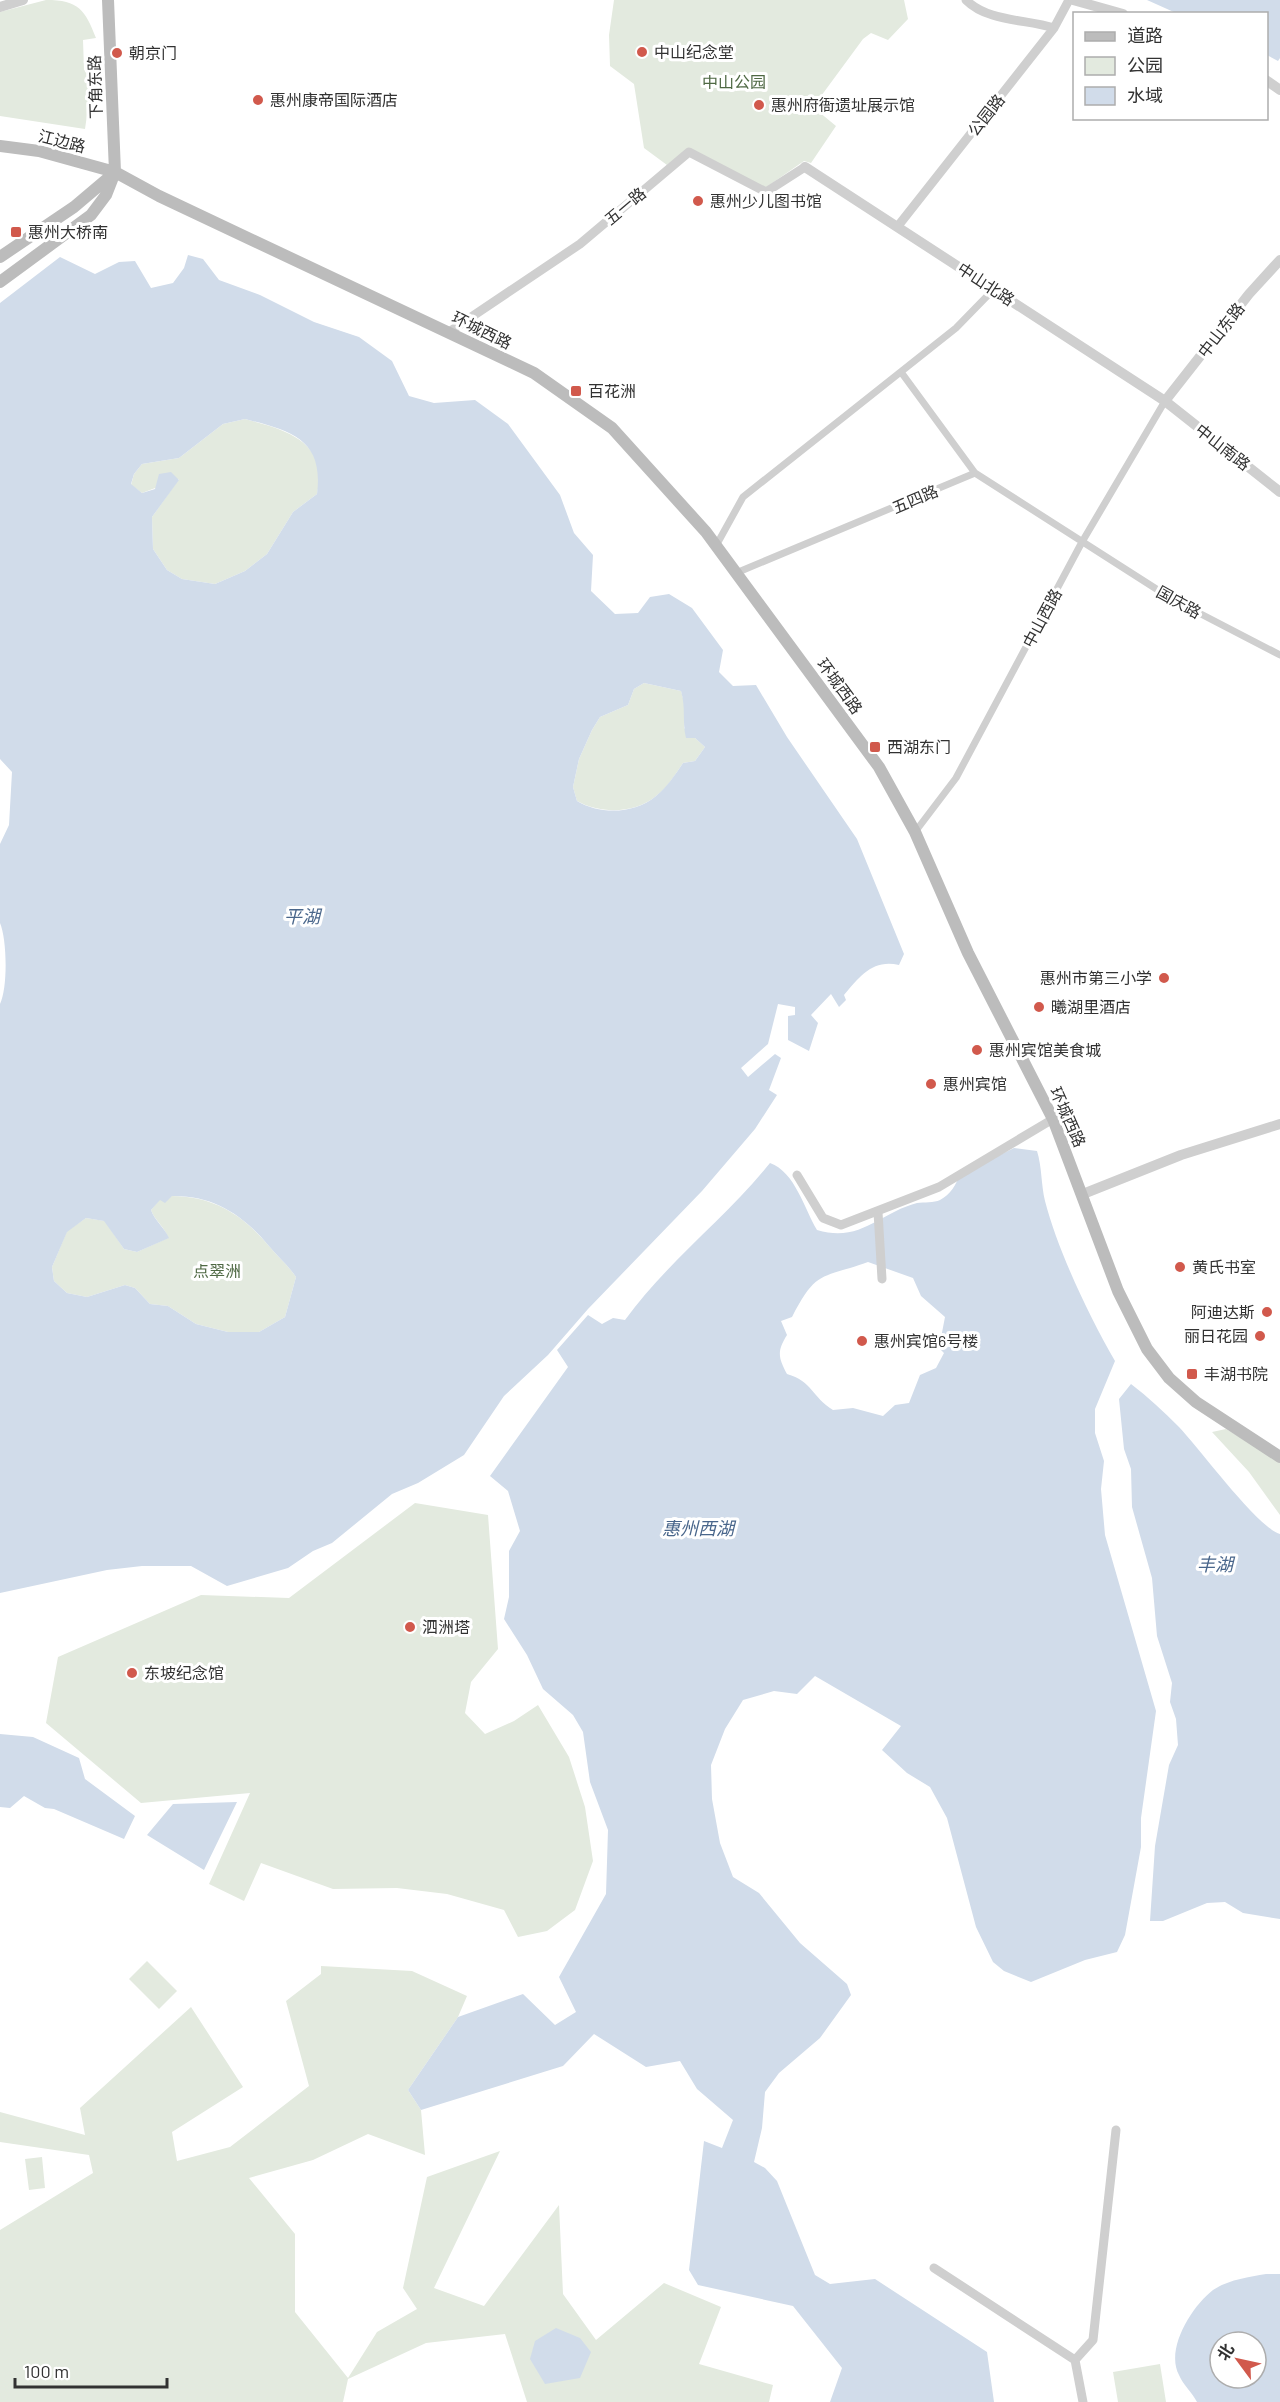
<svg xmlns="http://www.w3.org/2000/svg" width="1280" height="2402" font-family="Barlow,'Noto Sans SC',sans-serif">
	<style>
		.green { fill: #e3eadf }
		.water { fill: #d1dcea; fill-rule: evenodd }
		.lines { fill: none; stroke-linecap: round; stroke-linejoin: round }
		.pedestrian { stroke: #cfcfcf; stroke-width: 7 }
		.minor { stroke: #cfcfcf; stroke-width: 9 }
		.tertiary { stroke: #cfcfcf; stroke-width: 10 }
		.secondary { stroke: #bcbcbc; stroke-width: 12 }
		.poi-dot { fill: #d1594c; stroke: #fff; stroke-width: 2 }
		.labels { text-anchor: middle; stroke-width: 6; stroke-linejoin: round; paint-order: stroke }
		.poi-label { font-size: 16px; fill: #323232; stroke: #fff; text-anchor: start }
		.park-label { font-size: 16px; fill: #4f6944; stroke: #fff }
		.street-label { font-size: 16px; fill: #323232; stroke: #fff }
		.water-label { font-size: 18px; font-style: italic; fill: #49668b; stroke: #fff }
	</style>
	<rect width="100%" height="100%" fill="#fff"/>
	<path class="green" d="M46 0C79 0 85 10 96 38L83 40 84 70 90 72 91 87 85 129 0 116V12Z
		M614 0H904L908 19 888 40 871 33 863 39 813 107 836 126 811 163 804 161 765 188 688 149 667 165 644 148 634 84 610 66 609 35Z
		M245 419C274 427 313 435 320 471 321 478 318 487 317 494L293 512 267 554 245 571 215 584 182 579 167 570 153 549 152 517 179 479 142 493 131 485 134 474 142 464 179 458 223 424Z
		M644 683 681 691 686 709 684 728 705 747 695 761 683 763C675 775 667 788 656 796 635 814 600 814 577 801L573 787 579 759 592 730 600 717 628 705 634 689Z
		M172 1196C213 1196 243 1215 268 1245 277 1256 288 1265 296 1277L285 1317 259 1332H228L196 1324 168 1306 150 1304 135 1288 125 1285 87 1297 67 1293 54 1281 52 1267 67 1231 86 1218 105 1221 124 1249 137 1252 168 1238C165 1227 155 1221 151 1210L160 1199Z
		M1226 1429 1280 1461V1515L1249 1472 1212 1432Z
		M415 1503 488 1515 498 1649 471 1682 465 1713 485 1734 514 1721 538 1705 569 1757 585 1807 593 1861 575 1910 547 1931 518 1937 504 1910 447 1894 397 1888 333 1889 261 1863 244 1901 209 1884 250 1793 141 1803 46 1723 58 1657 201 1595 289 1598Z
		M147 1961 177 1991 159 2009 129 1979Z
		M321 1966 412 1971 467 1996 458 2017 408 2090 421 2110 425 2155 368 2134 313 2160 249 2178 295 2234V2312L348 2378 377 2332 417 2309 403 2288 427 2177 500 2151 434 2288 484 2306 559 2205 563 2294 596 2340 664 2283 721 2307 699 2364 773 2385 769 2402H527L505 2334 426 2343 348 2379 343 2402H0V2230L93 2173 89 2155 0 2142V2112L85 2135 80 2108 191 2007 243 2087 172 2132 177 2161 230 2147 309 2086 286 2001 321 1974Z
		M42 2157 45 2188 29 2190 25 2159Z
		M1160 2364 1166 2402H1118L1113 2372Z"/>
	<path class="water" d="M1147 0H1280V58L1278 61 1267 55 1266 14 1176 13Z
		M188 255 203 259 219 280 260 295 314 322 359 337 392 361 409 396 434 403 475 400 508 424 560 495 574 533 593 555 591 591 615 614 638 613 650 597 669 594 692 608 723 650 719 672 733 686 756 685 787 737 857 839 904 954 899 965C873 959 860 976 844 995L846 1000 839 1007 831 994 811 1015 818 1023 809 1051 788 1040V1016L795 1015V1007L778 1004 768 1044 741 1068 748 1077 775 1054 781 1058 769 1090 777 1095 755 1129 702 1191 588 1309 548 1355 504 1396 464 1455 418 1483 392 1494 332 1543 313 1551 288 1568 227 1586 191 1566H142L107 1570 0 1593V1004C8 988 7 939 0 923V844L9 825 12 772 0 759V303L60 257 95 274 119 262 135 261 151 288 173 283 184 268ZM245 419C291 431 324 439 317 494L293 512 267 554 245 571 215 584 182 579 167 570 153 549 152 517 179 480 171 472 159 474 155 489 142 493 131 484 134 474 142 464 179 458 223 424ZM644 683 681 691C686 708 682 722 686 738H695L705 747 695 761 683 763C675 775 667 787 656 796 635 814 600 815 577 801L573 787 579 759 592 730 600 717 628 705 634 689ZM172 1196C213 1195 243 1215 268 1245 277 1256 288 1265 296 1277L285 1317 259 1332H228L196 1324 168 1306 150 1304 135 1288 125 1285 87 1297 67 1293 54 1281 52 1267 67 1232 86 1218 104 1221 124 1249 137 1252 169 1238C164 1227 155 1221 151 1210L160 1200 165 1203Z
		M1014 1148 1037 1151C1042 1167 1041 1184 1045 1201 1058 1251 1089 1316 1115 1361L1095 1409V1433L1104 1461 1101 1489 1105 1535 1156 1711 1141 1818V1847L1125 1935 1117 1952 1085 1960 1031 1982 1004 1971 993 1962 976 1927 947 1818 930 1787 907 1773 882 1750 901 1726 815 1676 797 1694 774 1691 743 1700 725 1729 711 1765 712 1799 720 1843 733 1877 759 1893 800 1943 847 1984 851 1995 820 2038 779 2073 765 2092 762 2128 754 2162 765 2168 777 2181 815 2275 830 2284 875 2279 987 2352 994 2402H830L842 2368 793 2306 698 2285 689 2270 704 2141 722 2148 733 2120 697 2089 680 2061 646 2067 594 2034 563 2066 421 2110 408 2090 458 2017 523 1994 555 2025 576 2012 559 1977 606 1894 608 1830 590 1782 583 1732 573 1715 543 1689 527 1655 504 1619 509 1597V1551L520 1531 508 1491 490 1476 568 1367 557 1350 588 1315 602 1324 613 1318 625 1320C667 1262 725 1219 770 1163 795 1172 804 1208 817 1230 861 1243 879 1213 917 1203 924 1202 934 1203 940 1200 950 1195 957 1184 959 1175ZM868 1262 913 1278 921 1296 945 1317 939 1348 944 1353 936 1368 920 1375 909 1403 895 1405 883 1416 853 1408 833 1410C812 1397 812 1381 787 1374 778 1357 777 1351 787 1335L781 1321 792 1317C817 1269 821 1279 868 1262Z
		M1131 1384C1148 1397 1164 1412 1179 1427 1199 1448 1258 1528 1280 1534V1919L1243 1913 1225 1902 1207 1903 1163 1921H1150L1155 1846 1169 1765 1178 1745 1176 1719 1170 1702 1172 1683 1157 1636 1152 1578 1132 1507 1131 1469 1124 1449 1119 1399Z
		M0 1734 33 1737 79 1758 85 1779 135 1816 124 1839 54 1809 45 1808 24 1796 10 1808 0 1807Z
		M237 1802 204 1870 147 1835 173 1804Z
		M1266 2274H1280V2402H1197C1192 2392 1183 2385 1179 2375 1165 2349 1192 2306 1213 2290 1228 2280 1248 2277 1266 2274ZM1220 2342H1256V2378H1220Z
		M556 2328 580 2338 591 2352 580 2378 545 2384 530 2359 535 2341Z"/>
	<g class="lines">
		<path class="pedestrian" d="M901 372 975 473
			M717 544 743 497 956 328 994 289
			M736 573 975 473 1172 599 1280 655
			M915 832 956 778 1082 542 1165 401"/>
		<path class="minor" d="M966 0C988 22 1026 19 1054 28
			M898 226 1054 28 1069 0
			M449 332 580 244 689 152 766 192 805 167
			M797 1175 823 1218 841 1225 939 1187 1053 1119
			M878 1212 882 1279
			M934 2268 1075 2360 1083 2402
			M1075 2360 1093 2340 1116 2130"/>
		<path class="tertiary" d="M1073 0 1123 14
			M0 7 23 0
			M1266 80 1280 90
			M805 167 1165 401 1280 492
			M1165 401 1249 294 1280 260
			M1083 1194 1181 1155 1280 1124"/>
		<path class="secondary" d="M0 146 39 151 115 172 159 196 534 373 612 428 706 532 879 767 915 832 968 953 1053 1119 1118 1291 1147 1349 1169 1378 1196 1402 1280 1457
			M0 257 74 207 113 174
			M0 282 91 215 106 195 115 172 108 0"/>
	</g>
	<g class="poi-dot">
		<circle cx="642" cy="52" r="6"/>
		<circle cx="117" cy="53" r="6"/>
		<circle cx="258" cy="100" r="6"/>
		<circle cx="759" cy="105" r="6"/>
		<circle cx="698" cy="201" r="6"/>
		<rect x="10" y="226" width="12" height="12" rx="3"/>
		<rect x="570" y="385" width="12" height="12" rx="3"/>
		<rect x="869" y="741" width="12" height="12" rx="3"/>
		<circle cx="1164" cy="978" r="6"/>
		<circle cx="1039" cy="1007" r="6"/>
		<circle cx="977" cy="1050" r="6"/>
		<circle cx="931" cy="1084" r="6"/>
		<circle cx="1180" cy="1267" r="6"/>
		<circle cx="1267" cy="1312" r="6"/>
		<circle cx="1260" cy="1336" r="6"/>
		<circle cx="862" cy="1341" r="6"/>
		<rect x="1186" y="1368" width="12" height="12" rx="3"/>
		<circle cx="410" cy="1627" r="6"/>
		<circle cx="132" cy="1673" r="6"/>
	</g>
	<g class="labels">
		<g class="poi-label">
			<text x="654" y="58">中山纪念堂</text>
			<text x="129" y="59">朝京门</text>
			<text x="270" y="106">惠州康帝国际酒店</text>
			<text x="771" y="111">惠州府衙遗址展示馆</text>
			<text x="710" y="207">惠州少儿图书馆</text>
			<text x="28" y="238">惠州大桥南</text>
			<text x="588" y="397">百花洲</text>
			<text x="887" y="753">西湖东门</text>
			<text x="1152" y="984" text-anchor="end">惠州市第三小学</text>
			<text x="1051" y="1013">曦湖里酒店</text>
			<text x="989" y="1056">惠州宾馆美食城</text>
			<text x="943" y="1090">惠州宾馆</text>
			<text x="1192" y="1273">黄氏书室</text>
			<text x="1255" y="1318" text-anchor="end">阿迪达斯</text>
			<text x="1248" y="1342" text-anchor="end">丽日花园</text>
			<text x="874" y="1347">惠州宾馆6号楼</text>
			<text x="1204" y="1380">丰湖书院</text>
			<text x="422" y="1633">泗洲塔</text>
			<text x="144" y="1679">东坡纪念馆</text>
		</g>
		<g class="park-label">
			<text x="734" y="88">中山公园</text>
			<text x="217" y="1277">点翠洲</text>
		</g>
		<g class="street-label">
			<text transform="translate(95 87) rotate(-92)" y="6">下角东路</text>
			<text transform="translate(986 115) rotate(-52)" y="6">公园路</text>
			<text transform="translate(62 141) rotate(14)" y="6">江边路</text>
			<text transform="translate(625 206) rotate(-40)" y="6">五一路</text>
			<text transform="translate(986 284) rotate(33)" y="6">中山北路</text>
			<text transform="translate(482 330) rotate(26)" y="6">环城西路</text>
			<text transform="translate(1221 330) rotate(-52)" y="6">中山东路</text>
			<text transform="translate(1223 447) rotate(38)" y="6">中山南路</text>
			<text transform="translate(915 499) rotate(-23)" y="6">五四路</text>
			<text transform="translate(1179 602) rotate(29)" y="6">国庆路</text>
			<text transform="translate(1042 618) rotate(-62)" y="6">中山西路</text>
			<text transform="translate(840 686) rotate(54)" y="6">环城西路</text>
			<text transform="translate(1068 1117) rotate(66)" y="6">环城西路</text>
		</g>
		<g class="water-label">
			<text x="302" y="923">平湖</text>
			<text x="698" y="1535">惠州西湖</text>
			<text x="1215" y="1571">丰湖</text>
		</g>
	</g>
	<rect x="1073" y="12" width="195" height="108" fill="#ffffff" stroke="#adadad" stroke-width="1.5"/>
	<rect x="1085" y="32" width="30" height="9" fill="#bcbcbc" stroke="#adadad" stroke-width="1.5"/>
	<text x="1127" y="42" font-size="18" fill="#323232">道路</text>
	<rect x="1085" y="57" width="30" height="18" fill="#e3eadf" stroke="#adadad" stroke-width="1.5"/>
	<text x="1127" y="72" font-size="18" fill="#323232">公园</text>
	<rect x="1085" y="87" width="30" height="18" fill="#d1dcea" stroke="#adadad" stroke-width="1.5"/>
	<text x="1127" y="102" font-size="18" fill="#323232">水域</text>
	<g transform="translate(1238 2360) rotate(303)"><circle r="28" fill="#ffffff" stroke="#adadad" stroke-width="1.5"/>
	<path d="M0-4.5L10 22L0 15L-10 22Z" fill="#d1594c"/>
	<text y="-9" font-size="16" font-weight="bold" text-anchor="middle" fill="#323232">北</text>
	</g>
	<path d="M15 2378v9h152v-9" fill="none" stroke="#323232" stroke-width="3"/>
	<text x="24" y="2378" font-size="18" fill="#323232" stroke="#ffffff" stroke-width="4.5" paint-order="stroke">100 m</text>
</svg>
